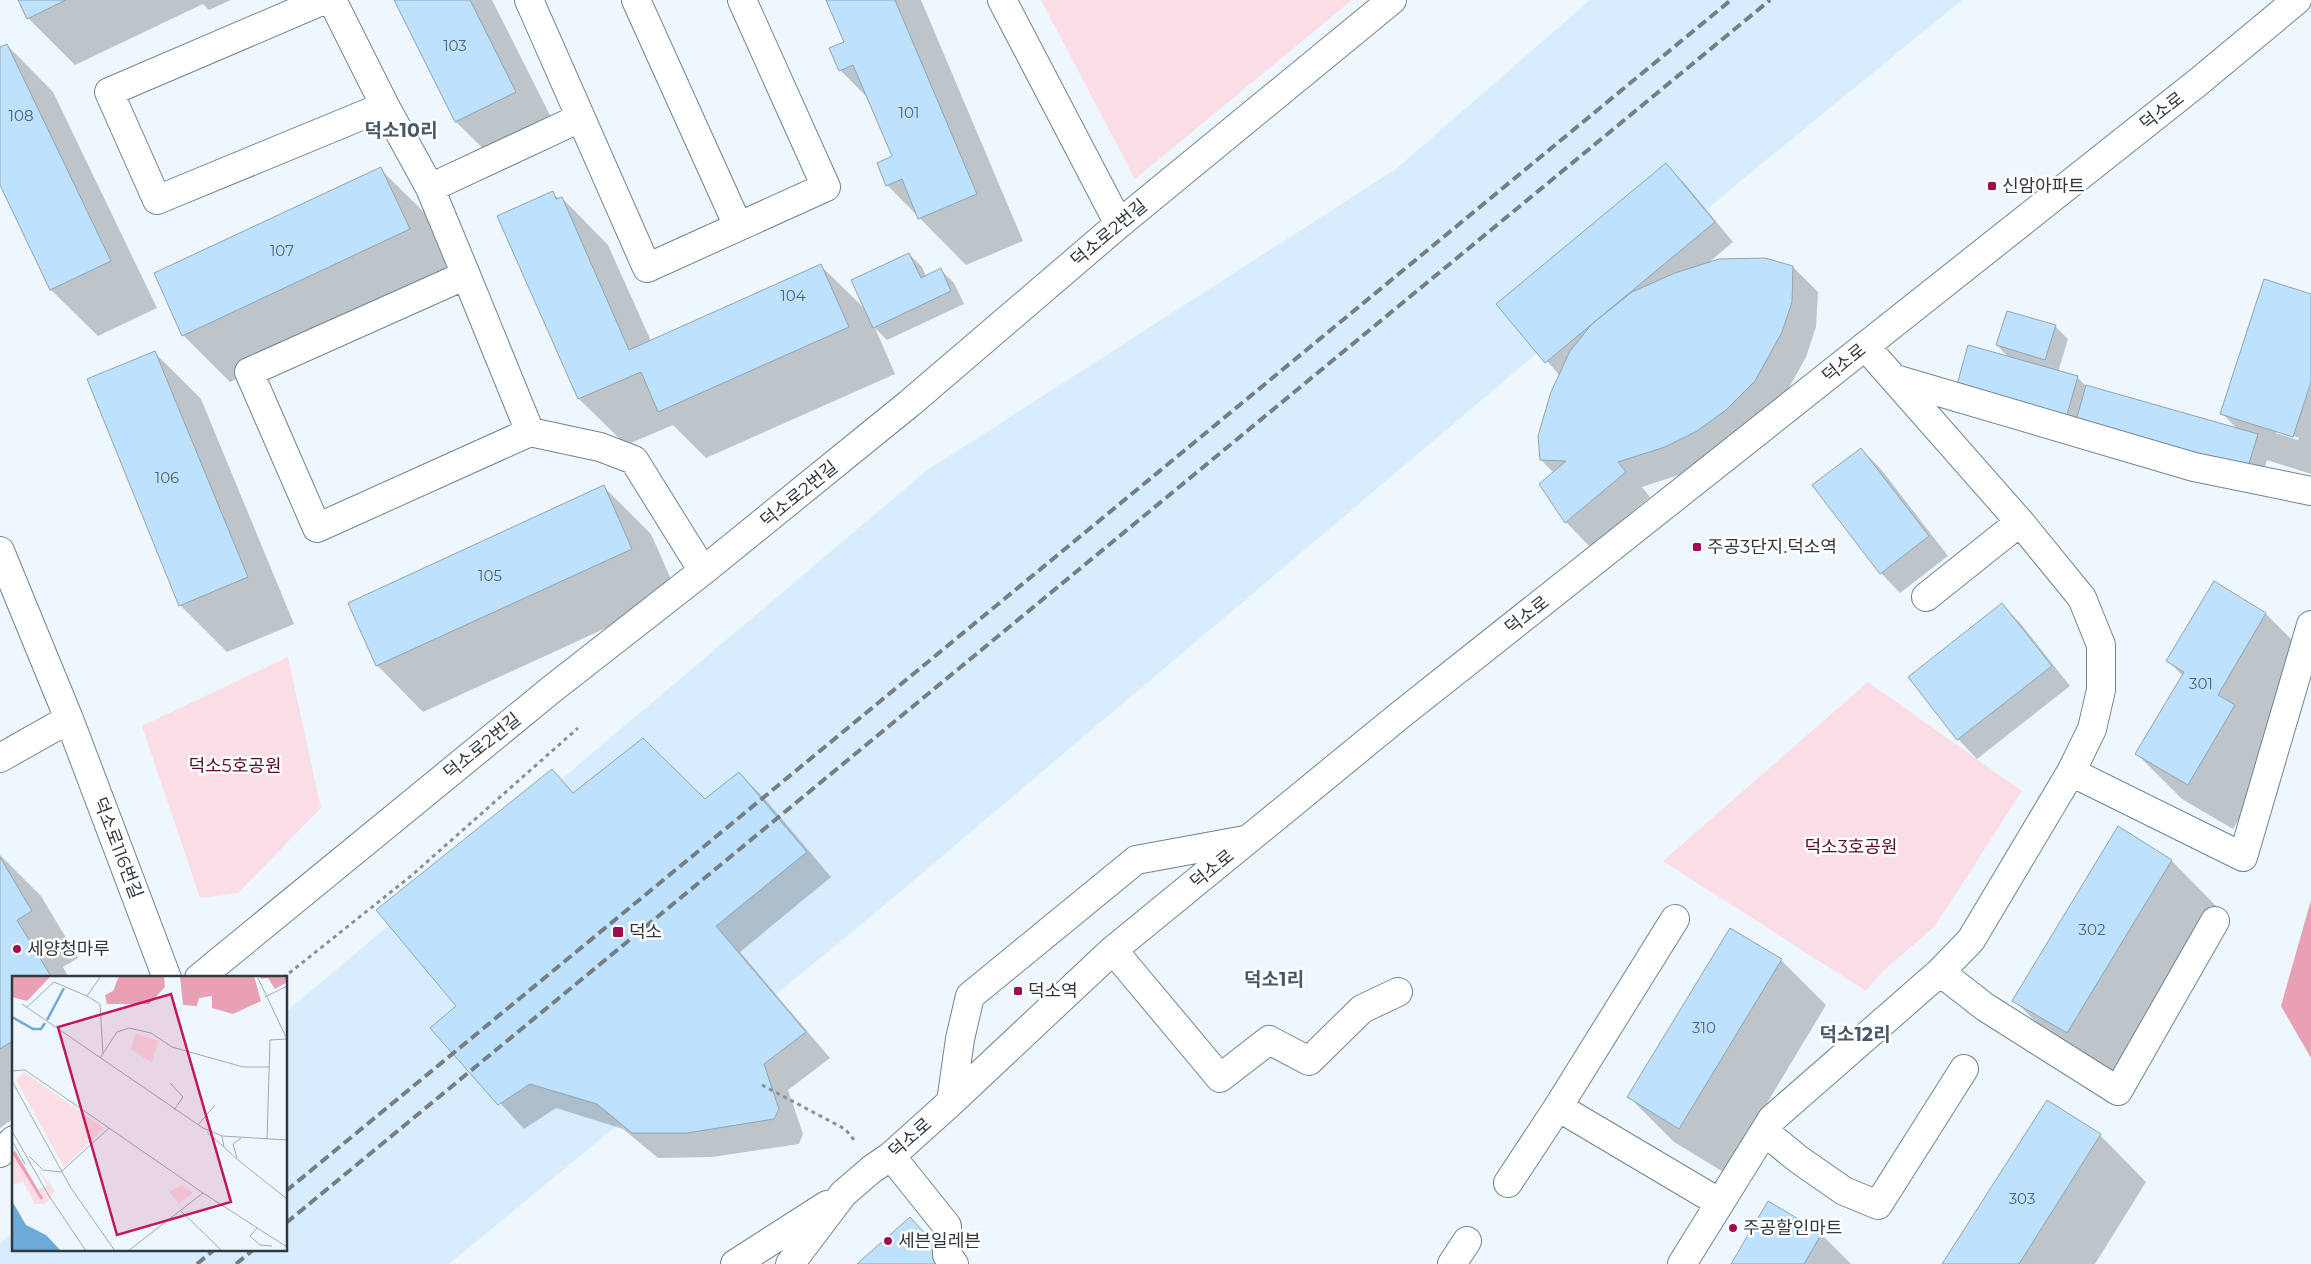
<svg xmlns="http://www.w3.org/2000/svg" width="2311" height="1264" font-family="Montserrat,'Noto Sans KR',sans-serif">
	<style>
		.built { fill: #d7edfe }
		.green { fill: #fbdee5 }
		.forest { fill: #eaa0b4 }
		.shadow { fill: #0003; fill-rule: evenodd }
		.building { fill: #bee2fe; stroke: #90a3b2 }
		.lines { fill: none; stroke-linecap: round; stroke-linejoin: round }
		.minor-casing { stroke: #718492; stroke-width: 30 }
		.path { stroke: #899198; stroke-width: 3; stroke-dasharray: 4 4; stroke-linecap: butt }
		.minor { stroke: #fff; stroke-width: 28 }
		.rail { stroke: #767e85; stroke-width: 4; stroke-dasharray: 10 5; stroke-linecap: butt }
		.poi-dot { fill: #a10d52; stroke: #fff; stroke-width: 2 }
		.labels { text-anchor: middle; stroke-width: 5; stroke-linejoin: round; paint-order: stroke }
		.number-label { font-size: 15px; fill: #54626f }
		.street-label { font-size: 18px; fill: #30383f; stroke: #fff }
		.poi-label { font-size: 18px; fill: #30383f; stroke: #fff; text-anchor: start }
		.park-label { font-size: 18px; fill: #5f082e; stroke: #fff }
		.neighbourhood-label { font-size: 19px; font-weight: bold; fill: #485967; stroke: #fff }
		.inset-river { fill: none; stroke: #6daad6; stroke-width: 2.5 }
		.inset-road { fill: none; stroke: #a2abb1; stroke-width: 1 }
		.view { fill: #c2185b; fill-opacity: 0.15; stroke: #c2185b; stroke-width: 2.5 }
		.inset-edge { fill: none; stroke: #30383f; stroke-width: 2.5 }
	</style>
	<rect width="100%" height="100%" fill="#eef7fd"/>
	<path class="built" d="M1590 0H1962L1743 179 888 902 449 1264H0V1243L14 1232V1250H286V1012L926 471 1396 169Z"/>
	<path class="green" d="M1041 0H1352L1135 179Z
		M288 657 321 808 238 893 200 898 142 726Z
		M1868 682 2022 791 1935 926 1882 972 1866 991 1663 861Z"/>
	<path class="forest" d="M2311 900V1058L2281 1006Z"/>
	<path class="shadow" d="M20 0H231L209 10 203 4 75 65 28 18Z
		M396 0H492L562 139 503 168 456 122Z
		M828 0H921L1023 241 966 265 887 185 894 157 870 100 840 70 846 43Z
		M7 45 53 92 157 308 98 336 51 290 0 183V48Z
		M1666 165 1685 184 1733 242 1707 264 1793 267 1818 292 1816 327 1806 357 1779 406 1691 471 1642 487 1650 497 1590 547 1566 522 1554 473 1541 460 1560 376 1498 304Z
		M380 169 427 215 456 276 230 382 183 335Z
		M552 193 559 199 562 198 608 245 651 341 821 266 866 310 909 254 922 267 926 276 941 270 954 283 964 304 887 340 875 328 895 374 706 458 673 425 626 445 579 399 499 216Z
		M2311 295V474L2267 460 2260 483 2078 435 1997 345 2055 326 2068 339 2058 372 2077 377 2086 386 2238 430 2222 413ZM2276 430 2299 438 2298 440 2276 433Z
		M154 352 201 399 294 624 227 652 180 605Z
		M1861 449 1880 468 1948 556 1900 593 1881 573Z
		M604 487 651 534 678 595 423 712 377 665Z
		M2002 604 2021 624 2070 686 1977 759 1958 739 1910 677Z
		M2266 614 2311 659 2279 751 2233 829 2182 799 2137 754 2183 676 2168 661Z
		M552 771 574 794 704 801 739 773 764 798 831 877 740 952 830 1058 788 1090 803 1134 799 1144 712 1157 658 1158 623 1129 556 1108 524 1129 432 1028 458 1006Z
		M2118 828 2172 861 2218 908 2114 1079 2061 1047 2014 1000Z
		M0 855 41 896 78 958 63 967 69 978H14V1118L0 1128Z
		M1781 960 1826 1005 1725 1173 1674 1142 1629 1097Z
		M2100 1135 2146 1182 2095 1264H1944Z
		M1821 1234 1851 1264H1733Z"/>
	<path class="building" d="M18 0H66L27 19Z
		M394 0H470L516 92 455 122Z
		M826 0H895L977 194 918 219 902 179 886 186 877 163 892 156 853 65 839 71 829 48 844 42Z
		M7 44 111 261 50 290 0 185V47Z
		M1666 163 1715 222 1545 363 1496 304Z
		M381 167 410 229 182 336 154 273Z
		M553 191 556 199 562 197 629 350 821 264 849 327 658 412 641 372 578 399 497 216Z
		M909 253 921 278 941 268 951 291 873 328 851 280Z
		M1765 258 1793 266 1792 302 1782 332 1755 381 1726 410 1697 431 1665 447 1618 462 1626 472 1565 523 1539 484 1566 461 1540 460 1538 436 1551 392 1570 351 1592 324 1632 292 1675 273 1719 259Z
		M2264 279 2311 294V382L2293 437 2220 414Z
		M2007 311 2056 325 2045 360 1996 345Z
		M1968 345 2078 376 2065 422 1955 392Z
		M155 351 248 577 179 606 87 379Z
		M2086 385 2258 434 2247 470 2076 421Z
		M1861 448 1929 536 1880 574 1812 485Z
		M604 485 632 549 376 666 348 603Z
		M2214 581 2266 613 2218 695 2235 705 2188 785 2135 754 2184 672 2166 661Z
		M2002 603 2052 666 1957 740 1908 677Z
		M643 738 705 799 739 772 807 852 716 926 806 1032 764 1064 779 1109 774 1119 687 1133H632L597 1104 530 1084 498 1105 430 1028 456 1006 376 910 552 769 573 793Z
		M2118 826 2172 860 2067 1033 2012 1001Z
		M0 857 32 911 17 920 52 978H14V1040L0 1049Z
		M1730 928 1782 959 1679 1129 1627 1097Z
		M2047 1100 2101 1134 2019 1264H1942Z
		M1768 1201 1822 1233 1804 1264H1731Z
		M910 1217 945 1256 936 1264H857Z"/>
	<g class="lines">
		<defs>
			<path id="minor" d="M324 0 109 92 157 200 385 106
				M332 0 385 106 430 188
				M529 0 647 268 826 187 742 0
				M636 0 738 226
				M1002 0 1119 224
				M466 275 530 432 317 528 249 372 466 275 430 188 580 118
				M1895 379 2194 467 2311 491
				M530 432 600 447 634 460 703 571
				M0 551 69 719 167 978
				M1926 597 2020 522
				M0 758 69 719
				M2071 772 2243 857 2311 625
				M1675 919 1558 1107 1720 1203
				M1113 950 1220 1078 1269 1040 1309 1061 1362 1009 1398 992
				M1940 972 1985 1007 2118 1091 2215 921
				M199 978 552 689 703 571 910 403 1119 224 1392 0
				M951 1102 960 1039 970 996 1136 860 1245 840
				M1765 1132 1798 1159 1844 1191 1878 1205 1964 1069
				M0 1153 14 1140
				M891 1156 947 1226V1255L954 1264
				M1508 1183 1558 1107
				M735 1264 827 1205
				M790 1264 843 1194 872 1169 891 1156 951 1102 1113 950 1399 716 2197 83 2297 0
				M1452 1264 1467 1241
				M1682 1264 1772 1119 1940 972 1971 940 2071 772 2092 729 2101 690V645L2082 598 2020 522 1865 346"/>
		</defs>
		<use href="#minor" class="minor-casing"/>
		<path class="path" d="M283 978 411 876 578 728
			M762 1085 845 1129 855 1141"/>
		<use href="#minor" class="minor"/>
		<path class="rail" d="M286 1191 1731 0
			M286 1223 1770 0
			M197 1264 214 1250
			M236 1264 253 1250"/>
	</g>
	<g class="poi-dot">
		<rect x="1987" y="181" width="10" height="10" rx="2.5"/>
		<rect x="1692" y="542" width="10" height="10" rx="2.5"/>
		<rect x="612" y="926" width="12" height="12" rx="2.5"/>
		<circle cx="17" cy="949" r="5"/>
		<rect x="1013" y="986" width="10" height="10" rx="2.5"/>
		<circle cx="1733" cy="1228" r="5"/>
		<circle cx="888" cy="1241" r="5"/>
	</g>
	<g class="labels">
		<g class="number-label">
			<text x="455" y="51">103</text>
			<text x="909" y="118">101</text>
			<text x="21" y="121">108</text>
			<text x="282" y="256">107</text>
			<text x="793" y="301">104</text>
			<text x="167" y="483">106</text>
			<text x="490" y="581">105</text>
			<text x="2201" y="689">301</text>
			<text x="2092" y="935">302</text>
			<text x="1704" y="1033">310</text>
			<text x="2022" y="1204">303</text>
		</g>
		<g class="street-label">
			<text transform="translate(2162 111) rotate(-38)" y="6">덕소로</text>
			<text transform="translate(1109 233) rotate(-40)" y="6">덕소로2번길</text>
			<text transform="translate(1844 363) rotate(-39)" y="6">덕소로</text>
			<text transform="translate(799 494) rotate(-39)" y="6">덕소로2번길</text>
			<text transform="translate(1527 615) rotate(-38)" y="6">덕소로</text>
			<text transform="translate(482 746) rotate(-39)" y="6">덕소로2번길</text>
			<text transform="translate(118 848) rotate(69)" y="6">덕소로116번길</text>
			<text transform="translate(1212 869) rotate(-39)" y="6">덕소로</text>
			<text transform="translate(910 1138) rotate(-41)" y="6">덕소로</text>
		</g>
		<g class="poi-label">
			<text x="2002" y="192">신암아파트</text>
			<text x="1707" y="553">주공3단지.덕소역</text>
			<text x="629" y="938">덕소</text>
			<text x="27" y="955">세양청마루</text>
			<text x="1028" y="997">덕소역</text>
			<text x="1743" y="1234">주공할인마트</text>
			<text x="898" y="1247">세븐일레븐</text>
		</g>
		<g class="park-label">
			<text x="235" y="772">덕소5호공원</text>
			<text x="1851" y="853">덕소3호공원</text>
		</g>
		<g class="neighbourhood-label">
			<text x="401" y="137">덕소10리</text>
			<text x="1274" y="986">덕소1리</text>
			<text x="1855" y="1041">덕소12리</text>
		</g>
	</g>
	<g transform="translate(12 976)">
		<rect width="275" height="275" fill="#eef7fd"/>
		<path d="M124 57 146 65 140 87 119 73ZM12 96 92 152 52 191 4 104ZM0 169 26 213 35 210 26 193 43 215 34 228H23L11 206 0 209ZM170 209 181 217 167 227 157 216Z" fill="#fbdee5"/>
		<path d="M0 0H39L15 25 0 21ZM107 0H152L153 11 137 28H95L93 19 101 15ZM168 0H242L249 25 221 38 200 32V20L187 22 185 30 171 29ZM248 0H275V6L263 13 256 2 249 3ZM3 175 31 222 29 224 0 177Z" fill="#eaa0b4"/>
		<path d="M0 225 14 249 34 259 49 275H0Z" fill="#6daad6"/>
		<path class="inset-river" d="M0 41 21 53H29L33 47M35 44 52 12"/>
		<path class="inset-road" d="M245 0 275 63M75 20 89 0M253 21 275 10M10 28 191 152 210 160 275 164M15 31 42 6 75 20 88 28 91 78M88 82 105 56 117 52 139 57 160 71 231 91H257M0 95 13 94 191 217M0 105 59 212 103 275M158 107 171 121 162 134M186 149 203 129M0 155 37 220 74 275M195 156 212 171M210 160 212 171 226 184 275 223M255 163 258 64 275 63M0 165 13 188M17 180 31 194 49 196M225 182 221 168 229 162M49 196 97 152M168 234 210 275M245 252 238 260 248 269 260 270M116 275 191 217 275 271"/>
		<path class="view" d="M159 18 219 226 105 259 46 51Z"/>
		<rect width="275" height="275" class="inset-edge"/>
	</g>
</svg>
